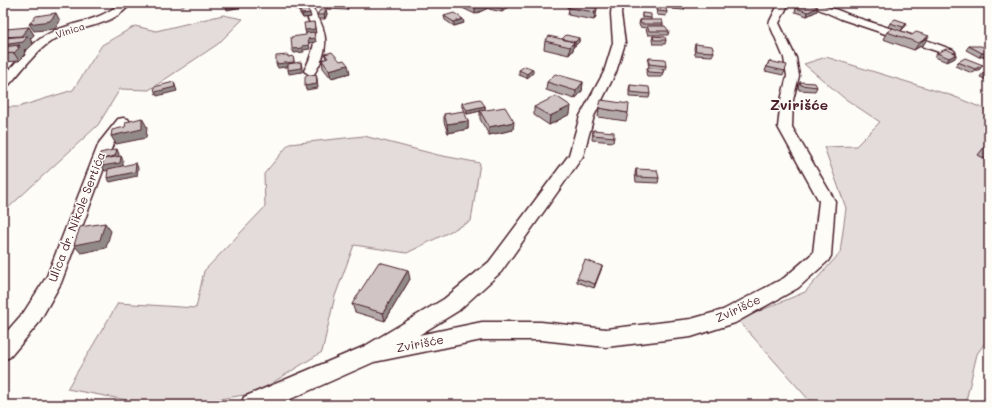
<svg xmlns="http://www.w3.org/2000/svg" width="992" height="408" font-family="Mali,sans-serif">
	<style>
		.green { fill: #e3dcda; stroke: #967e82 }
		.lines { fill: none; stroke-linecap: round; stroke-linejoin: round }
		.street-casing { stroke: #4a1f2b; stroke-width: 3 }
		.street { fill: #fdfcf7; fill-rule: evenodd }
		.wall { fill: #b3a9a9; stroke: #4a1f2b }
		.shaded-wall { fill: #928a89; stroke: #4a1f2b }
		.building { fill: #d0c5c4; stroke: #4a1f2b }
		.labels { text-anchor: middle; stroke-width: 3; stroke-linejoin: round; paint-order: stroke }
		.far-street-label { font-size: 10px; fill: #4a1f2b; stroke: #fdfcf7 }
		.street-label { font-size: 12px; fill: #4a1f2b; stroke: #fdfcf7 }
		.quarter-label { font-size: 14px; font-weight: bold; fill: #4a1f2b; stroke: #fdfcf7 }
	</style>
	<rect width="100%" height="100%" fill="#fdfcf7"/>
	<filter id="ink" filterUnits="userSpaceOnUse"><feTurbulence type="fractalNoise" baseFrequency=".025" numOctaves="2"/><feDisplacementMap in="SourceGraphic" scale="8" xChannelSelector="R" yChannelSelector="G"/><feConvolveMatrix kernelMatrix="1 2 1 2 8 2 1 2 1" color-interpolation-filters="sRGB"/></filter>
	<g filter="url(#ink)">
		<path class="green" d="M223 15 243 19 218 44 149 90 120 89 98 125 7 209 3 222V107H18L73 90 102 45 135 26 156 31Z
			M826 57 953 96 989 111V337L977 354 965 405H836L809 400 738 320 805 292 840 253 846 208 824 147 856 146 880 122 844 98 804 64Z
			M364 136 438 155 480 163 471 221 407 253 354 245 335 296 322 352 256 393 190 404 143 403 67 389 118 303 196 308 204 271 265 207 264 174 289 144Z"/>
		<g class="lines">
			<defs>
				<path id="street" d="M120 3H131C113 27 82 25 57 38 37 48 23 70 7 87L3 88V77C17 62 31 42 50 33 74 21 99 22 120 3Z
					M298 3H308C327 26 332 47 314 74L310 75 304 71C319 42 317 29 298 3Z
					M612 3H622L621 14 625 43 616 72 594 116 583 156 501 272 458 311 419 335 482 322H541L606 329 691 319 723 310 784 278 813 253 819 201 778 127 781 100 787 76 784 58 769 23 779 3H789L779 23 796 58 799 76 793 100 792 127 835 201 831 256 828 261 798 288 735 323 691 337 606 347 541 340H482L374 362 277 405H241L244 397 365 346 444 299 489 262 569 155 580 116 604 72 613 43 611 14Z
					M805 3C825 3 843 13 861 19 892 29 923 38 953 50L955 52 949 55 945 54 841 19Z
					M123 118 128 119 130 122 113 144 61 283 38 324 10 357 3 360V336L24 312 47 276 99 143 118 119Z"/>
			</defs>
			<use href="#street" class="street-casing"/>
			<use href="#street" class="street"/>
		</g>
		<path class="wall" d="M292 3H301L303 7 311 17 303 18 299 12 298 9 296 10Z
			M324 3H350V4L347 10 326 9Z
			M453 3H488V8L475 14 454 4Z
			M568 3H597L595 7 592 8 596 16 594 20 568 15 569 8H567Z
			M658 3H684L685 6 684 10 672 9 671 5V3Z
			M489 5 507 8 502 12 489 9Z
			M657 5 667 12 666 16 657 15 656 9Z
			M796 8 817 11 807 16 795 12Z
			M326 10 327 14 325 19H318L317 15Z
			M642 13 651 18V20L663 24V26L669 31 668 35H648L646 29V28L640 27 639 24 640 20H642Z
			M444 16 464 23 454 26 445 20Z
			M890 23H907L905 27 901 31 924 44 914 50 883 39 887 32 893 28 888 27Z
			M29 27 34 35 30 39 33 44 28 49 24 50 25 52 24 53 25 55 19 61 3 62V32Z
			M653 36 666 40 665 44H653L652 40Z
			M579 38V42L575 46H573V50L569 55 544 49 545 41Z
			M695 44 714 52 712 56 695 55 694 48Z
			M969 46 989 56 979 57 966 50Z
			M937 53 955 58 947 62 935 57Z
			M325 54 350 73 331 78 323 68 322 60 326 59Z
			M649 58 666 66 665 70H663V73L662 77H647L646 72 647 68H649L648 62Z
			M769 61 785 71 783 75 765 71Z
			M958 62 980 69 972 73 955 66Z
			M3 63H4L9 69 6 72H3Z
			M519 70 533 73 527 78 519 75Z
			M989 71V81L980 77 983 73Z
			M547 82H583L582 91 575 99 546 90Z
			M800 82 817 87 815 91 799 90 798 86Z
			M630 85 650 94 649 98 629 97V89Z
			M462 103 485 106V110L513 130 489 135 480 119V111L467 114 462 107Z
			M534 107 570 114 549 125 534 115Z
			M599 108 628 113 626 121 598 117Z
			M444 114 468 121V129L448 133 444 122Z
			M593 130 614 137 613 142 592 140Z
			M989 144V161L978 155 985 146Z
			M636 169 659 178 658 183 636 182 635 173Z
			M602 266 601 270 594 288 577 282V278Z
			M410 279 385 321 355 312 352 304Z"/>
		<path class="shaded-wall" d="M181 3H192L182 6Z
			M346 3H350L347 10Z
			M483 3H488V8L475 14V6Z
			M239 4 241 7 227 10 226 6Z
			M508 4 507 8 502 12V8Z
			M302 5 303 8 296 10 295 6Z
			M818 7 817 11 807 16 808 12Z
			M597 8 596 16 594 20 595 12Z
			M326 10 327 14 325 19 324 15Z
			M56 13 60 21 55 29 34 31 29 24Z
			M310 13 311 17 303 18 302 14Z
			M463 19 464 23 454 26V22Z
			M314 22 316 33H314L316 42 309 43 310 49 303 50 304 52 294 53 292 49 302 46 314 33 306 34 305 30Z
			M907 23 905 27 901 31 903 27Z
			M29 27 34 35 30 39 33 44 28 49 24 50 25 52 24 53 25 55 19 61 14 53H3V45L24 41 21 36Z
			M929 36 924 44 914 50 919 43Z
			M579 38V42L575 46V42Z
			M574 42 573 50 569 55 570 47Z
			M989 52V56L979 57 982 53Z
			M957 54 955 58 947 62 949 58Z
			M293 56 295 66 278 68 276 64Z
			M301 62 302 67V72L289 74 288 70Z
			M4 63 9 69 6 72 3 68V64Z
			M348 65 350 73 331 78 329 70Z
			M983 65 980 69 972 73 975 69Z
			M533 69V73L527 78V74Z
			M316 74 317 78 318 88 306 90 305 86Z
			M174 82 177 91 157 96 155 92Z
			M583 82 582 91 575 99 576 91Z
			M485 106V110L467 114V110Z
			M571 106 570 114 549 125 550 116Z
			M142 118 147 127 146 138 116 144 111 136Z
			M468 121V129L448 133 447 124Z
			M514 122 513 130 489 135V127Z
			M117 149 119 154 118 160 101 164 98 160Z
			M121 156 123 160V167L105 171 102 166Z
			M136 163 138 168 137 176 110 182 107 178Z
			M105 223 111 231 106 248 81 253 74 245Z
			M602 266 601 270 594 288 595 284Z
			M408 270 410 279 385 321 383 313Z"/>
		<path class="building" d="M224 3H239V4L226 6Z
			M293 3H301L302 5 295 6Z
			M467 3H483L475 6Z
			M492 3H502L508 4 502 8 489 5Z
			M568 3H572L571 5 568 4Z
			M572 3H577L592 6 591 7 597 8 595 12 569 8Z
			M672 3H684L685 6H673Z
			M810 4 818 7 808 12 796 8 803 5 807 6Z
			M657 5 665 6 667 12 658 11Z
			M306 7 310 13 302 14 298 8Z
			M320 10H326L324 15H317Z
			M56 13 50 21 29 24 36 16Z
			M454 13 463 19 454 22 444 16Z
			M642 13 651 14V18L642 17Z
			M895 19 907 23 903 27 890 23Z
			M640 20H662L663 24H641Z
			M314 22 315 29 305 30 304 23Z
			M647 26H665L669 31H649Z
			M29 27 21 36 3 37V32L6 29Z
			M893 28 912 35 916 32 929 36 919 43 887 32Z
			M314 32 315 38 308 39 309 45 302 46 303 48 292 49 291 37 306 35V33Z
			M566 35 579 38 575 42 562 39Z
			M28 36 23 42 3 45V38Z
			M549 36 574 42 570 47 545 41Z
			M653 36 665 37 666 40H654Z
			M695 44 712 46 714 52 696 51Z
			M20 45 17 47H20L14 53 3 54V47Z
			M969 46H981L989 50V52L982 53Z
			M946 49 957 54 949 58 937 53Z
			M332 52 340 61 344 60 348 65 329 70 322 60 328 58 325 54Z
			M288 55V57L293 56 294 62 276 64V56Z
			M649 58 665 59 666 66 649 64Z
			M965 58 983 65 975 69 958 62Z
			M769 61 787 65 785 71 767 67Z
			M301 62V68L288 70V64Z
			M525 66 533 69 527 74 519 70Z
			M647 68 663 69V73L648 72Z
			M989 71V76L983 73Z
			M316 74 317 84 305 86V76Z
			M555 74 583 82 576 91 547 82Z
			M174 82 175 87 155 92 154 87Z
			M800 82 815 83 817 87 801 85Z
			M630 85 649 87 650 94 630 92Z
			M556 96 571 106 550 116 534 107Z
			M480 99 485 106 467 110 462 103Z
			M601 100 629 104 628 113 599 108Z
			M505 107 514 122 489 127 480 111Z
			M464 111 468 121 447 124 444 114Z
			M142 118V129L111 136 112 130 125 127 126 122Z
			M593 130 614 132V137L593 135Z
			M989 144V149L985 146Z
			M117 149 115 156 98 160 100 153Z
			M121 156 120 163 102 166 104 159Z
			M136 163 135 172 107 178 108 169Z
			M636 169 657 170 659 178 637 177Z
			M105 223 100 240 74 245 80 227Z
			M585 260 602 266 595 284 577 278Z
			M379 262 408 270 383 313 352 304Z"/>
	</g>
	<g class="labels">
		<g class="far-street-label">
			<text transform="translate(70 30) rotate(-18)" y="4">Vinica</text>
		</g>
		<g class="street-label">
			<text transform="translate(77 217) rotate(-69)" y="4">Ulica dr. Nikole Sertića</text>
			<text transform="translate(738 309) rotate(-25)" y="4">Zvirišće</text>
			<text transform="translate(420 344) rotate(-11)" y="4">Zvirišće</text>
		</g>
		<g class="quarter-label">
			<text x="799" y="110">Zvirišće</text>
		</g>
	</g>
	<rect width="992" height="408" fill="none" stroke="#fdfcf7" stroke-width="16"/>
	<rect x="8" y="8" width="976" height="392" fill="none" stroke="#4a1f2b" stroke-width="1.5" filter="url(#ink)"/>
</svg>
